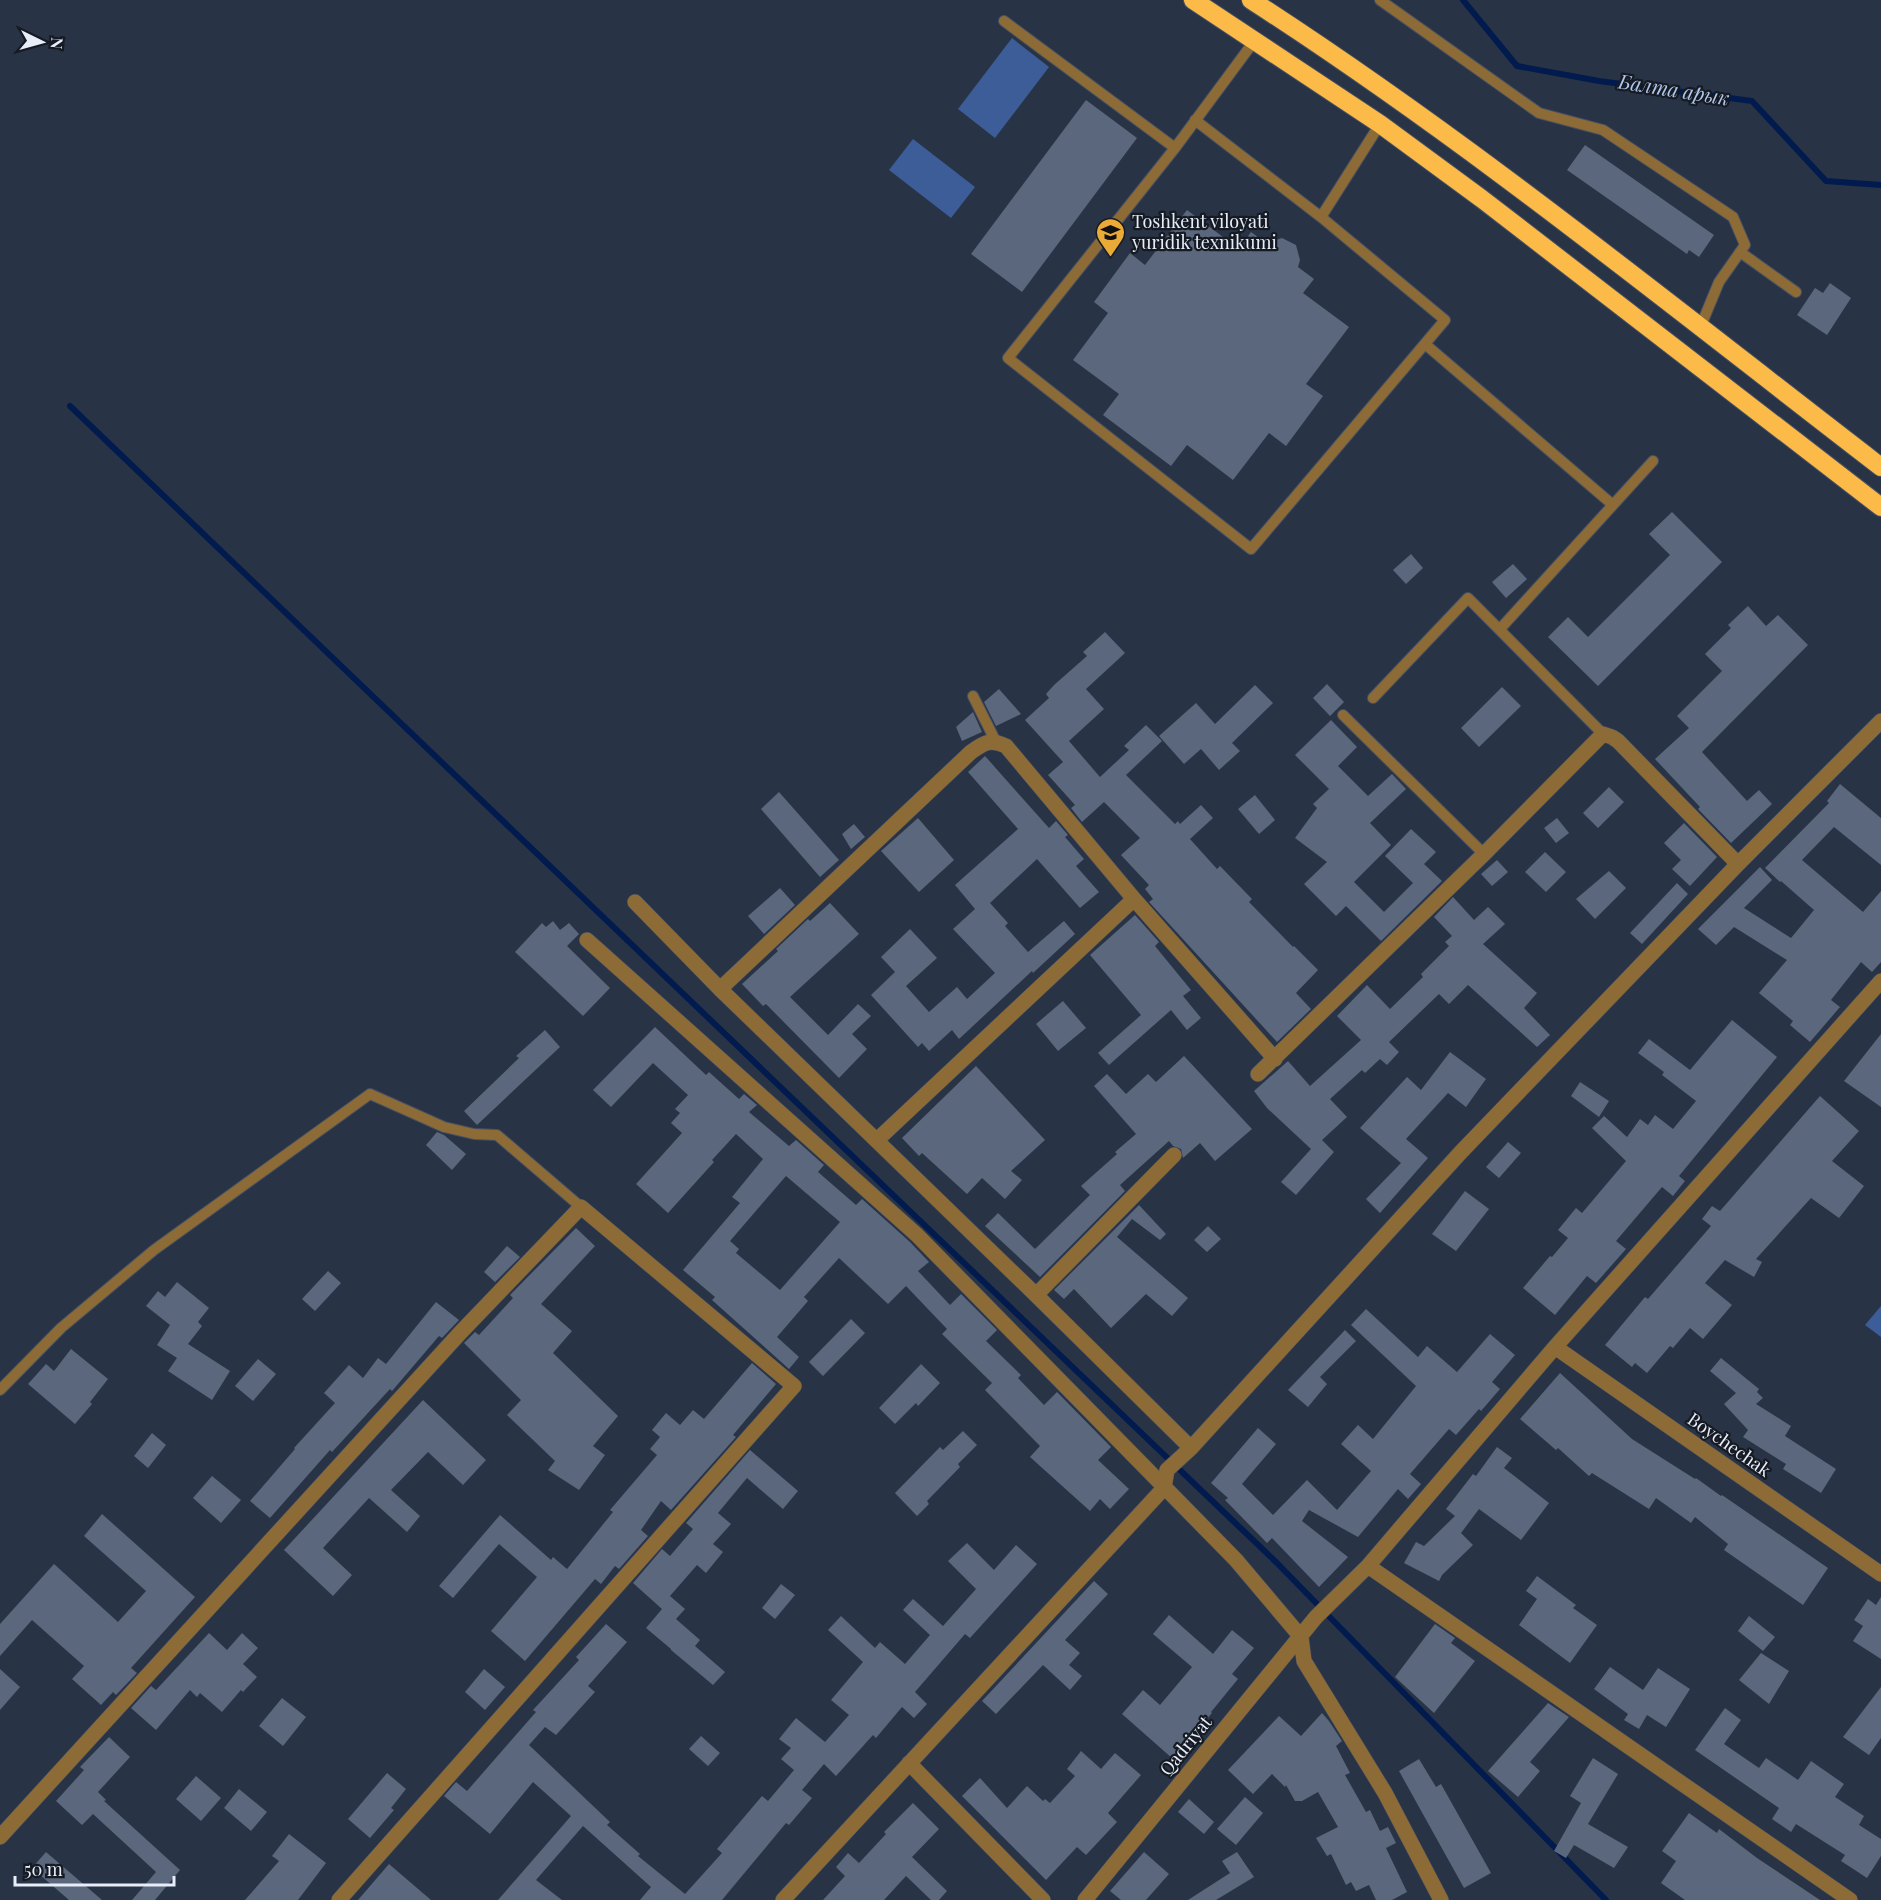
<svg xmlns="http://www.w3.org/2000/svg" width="1881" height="1900" font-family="'Playfair Display',serif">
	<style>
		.green { fill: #3c5d97 }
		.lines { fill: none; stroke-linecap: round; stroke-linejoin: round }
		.stream { stroke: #021b4e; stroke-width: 6 }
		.building { fill: #5b677c; fill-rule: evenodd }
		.lane-casing { stroke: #475163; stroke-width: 12 }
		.street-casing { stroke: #475163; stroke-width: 16 }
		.highway-casing { stroke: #475163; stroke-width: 20 }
		.lane { stroke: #8d6b36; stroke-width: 10 }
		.street { stroke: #8d6b36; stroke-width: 15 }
		.highway { stroke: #fcba48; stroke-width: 18 }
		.labels { text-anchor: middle; stroke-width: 4.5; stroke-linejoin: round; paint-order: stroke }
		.poi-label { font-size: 18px; fill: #e7eefa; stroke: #161b23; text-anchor: start }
		.street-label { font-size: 18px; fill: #e7eefa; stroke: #161b23 }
		.water-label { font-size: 20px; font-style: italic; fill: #b0c7ef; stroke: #161b23 }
	</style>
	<rect width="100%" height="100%" fill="#293346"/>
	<path class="green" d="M1012 38 1049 67 995 138 958 109Z
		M913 139 975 187 951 218 889 170Z
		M1881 1306V1337L1865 1325Z"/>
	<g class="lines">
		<path class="stream" d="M1463 0 1517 66 1599 81 1752 101 1826 181 1881 185
			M70 406 1277 1563 1606 1900"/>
	</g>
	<path class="building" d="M1086 100 1137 138 1022 292 971 254Z
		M1585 145 1714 235 1699 257 1689 250 1687 254 1567 170Z
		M1187 210 1239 249 1251 232 1266 243 1282 238 1296 245 1300 260 1298 267 1314 279 1303 293 1349 327 1306 384 1323 396 1286 446 1269 433 1233 480 1187 445 1171 466 1103 415 1119 394 1073 360 1108 313 1094 302 1130 253 1145 265Z
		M1830 283 1851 298 1827 335 1797 315 1815 288 1823 293Z
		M1672 512 1722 562 1598 686 1548 637 1568 617 1588 637 1670 555 1649 534Z
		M1411 554 1423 568 1406 584 1393 570Z
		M1513 564 1527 579 1506 598 1492 582Z
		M1748 606 1766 626 1778 615 1808 645 1702 752 1747 801 1759 790 1772 804 1731 843 1698 809 1700 807 1655 759 1689 728 1677 716 1722 671 1705 654 1731 628 1728 625Z
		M1105 632 1125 653 1086 689 1104 709 1069 741 1100 777 1129 750 1124 746 1146 725 1162 741 1126 775 1175 824 1178 821 1180 824 1201 805 1213 818 1190 839 1217 869 1220 866 1252 899 1249 902 1293 947 1294 946 1318 970 1296 993 1311 1009 1277 1042 1149 902 1153 899 1145 889 1149 885 1121 855 1140 838 1104 802 1082 822 1071 808 1075 805 1048 775 1063 762 1025 720 1049 698 1046 694 1054 685 1087 656 1083 652Z
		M1327 684 1344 702 1330 716 1313 698Z
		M1255 685 1273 703 1232 743 1240 751 1219 770 1201 749 1184 764 1159 736 1196 703 1215 724Z
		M1502 687 1521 706 1479 747 1461 728Z
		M999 689 1021 714 996 726 984 702Z
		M973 712 982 732 962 741 956 727Z
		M1331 720 1357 747 1338 766 1368 796 1392 774 1406 789 1370 823 1391 845 1354 882 1384 912 1413 883 1385 856 1411 829 1436 852 1424 864 1442 881 1381 941 1346 906 1336 916 1304 884 1327 862 1295 838 1317 808 1313 804 1329 789 1295 755Z
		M985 756 1049 828 1056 821 1068 835 1065 837 1084 859 1076 866 1099 892 1080 908 1037 859 990 903 1008 923 1005 926 1028 952 1064 921 1075 934 1033 973 1032 971 959 1039 952 1030 929 1051 922 1043 918 1047 871 995 895 972 881 957 910 929 937 958 906 986 929 1012 957 987 967 999 995 973 953 929 975 909 955 885 1018 829 968 772Z
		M1840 784 1881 818V865L1834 827 1802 860 1863 912 1881 891V962L1872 972 1861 962 1831 1000 1840 1007 1810 1042 1790 1025 1793 1021 1759 993 1787 960 1734 927 1716 945 1698 929 1760 867 1772 880 1744 908 1791 938 1814 910 1781 881 1780 882 1765 868 1829 803 1827 801Z
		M1609 787 1624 802 1598 828 1583 813Z
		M779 792 839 860 820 877 761 809Z
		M1255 795 1275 820 1259 834 1238 809Z
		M918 818 954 860 919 892 881 851Z
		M1557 818 1569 833 1556 843 1544 828Z
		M1684 823 1717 857 1690 886 1672 869 1681 860 1664 843Z
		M854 824 865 837 851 849 842 834Z
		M1545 852 1566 872 1546 892 1525 872Z
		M1497 860 1508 872 1492 886 1481 874Z
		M1609 871 1626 888 1595 919 1576 899Z
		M1677 883 1688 894 1642 944 1630 933Z
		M780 888 795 905 764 934 748 916Z
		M1453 897 1474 920 1488 907 1505 924 1483 944 1537 993 1524 1008 1550 1035 1537 1047 1468 985 1449 1004 1439 994 1389 1042 1399 1052 1387 1065 1380 1059 1365 1073 1362 1070 1330 1099 1347 1117 1322 1140 1334 1152 1296 1195 1281 1182 1311 1149 1267 1108 1254 1091 1288 1061 1310 1086 1361 1040 1337 1016 1367 985 1390 1009 1423 977 1421 974 1449 946 1445 942 1452 936 1434 917Z
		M830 903 859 934 790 997 828 1035 858 1004 871 1016 852 1034 867 1049 839 1078 766 1004 763 1006 742 984 778 951 776 949 808 919 810 921Z
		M1135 915 1159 942 1155 946 1191 990 1183 996 1201 1018 1187 1030 1171 1010 1109 1065 1098 1053 1141 1015 1090 955Z
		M553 921 560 930 569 923 579 934 567 946 610 988 583 1016 515 952 542 923 546 927Z
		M1063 1001 1086 1028 1058 1051 1036 1024Z
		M1732 1020 1777 1057 1679 1176 1685 1181 1673 1196 1662 1187 1616 1241 1626 1249 1596 1283 1587 1276 1555 1315 1523 1288 1550 1256 1552 1257 1568 1238 1558 1230 1576 1208 1582 1213 1626 1161 1592 1128 1604 1116 1627 1137 1640 1119 1648 1125 1655 1115 1673 1129 1696 1101 1662 1075 1664 1072 1638 1053 1649 1039 1690 1070Z
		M655 1027 706 1075 709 1072 739 1099 744 1094 757 1105 749 1112 789 1146 796 1140 824 1165 818 1172 856 1205 862 1199 910 1242 929 1262 918 1271 950 1305 961 1294 997 1330 986 1341 1021 1375 1018 1378 1044 1405 1057 1392 1111 1447 1098 1460 1129 1489 1110 1509 1100 1499 1090 1511 1030 1457 1040 1446 985 1390 992 1383 942 1334 947 1329 906 1286 888 1304 839 1258 804 1297 808 1301 777 1337 799 1357 789 1369 712 1300 715 1297 683 1270 740 1203 732 1197 763 1159 736 1134 712 1160 714 1162 668 1213 636 1184 682 1133 671 1123 680 1113 675 1109 688 1095 653 1063 611 1107 593 1090ZM786 1176 840 1222 780 1290 736 1253 739 1249 730 1241Z
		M545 1030 560 1047 477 1125 464 1111 519 1058 516 1056Z
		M1881 1034V1107L1844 1081Z
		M1450 1052 1486 1079 1466 1107 1448 1093 1406 1139 1428 1158 1380 1213 1366 1199 1401 1163 1360 1128 1407 1077 1421 1090Z
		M1184 1056 1252 1129 1215 1161 1200 1143 1183 1158 1181 1149 1173 1146 1169 1141 1120 1185 1125 1191 1040 1277 985 1226 998 1213 1035 1249 1090 1195 1081 1186 1117 1154 1115 1152 1136 1134 1094 1086 1107 1074 1126 1094 1148 1074 1156 1082Z
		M976 1066 1045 1140 1011 1171 1022 1180 1005 1199 982 1178 967 1194 922 1153 919 1156 902 1138Z
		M1580 1082 1609 1101 1599 1117 1571 1096Z
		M1820 1096 1859 1131 1832 1161 1864 1186 1839 1218 1811 1198 1756 1259 1762 1262 1754 1277 1725 1260 1705 1283 1732 1305 1703 1339 1690 1328 1673 1348 1670 1346 1647 1373 1635 1363 1632 1367 1605 1345 1645 1297 1648 1299 1711 1226 1702 1219 1712 1206 1720 1211Z
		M437 1132 444 1135 466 1154 452 1170 426 1145Z
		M1508 1142 1521 1153 1499 1178 1486 1167Z
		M1465 1191 1489 1209 1456 1251 1432 1234Z
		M1139 1205 1166 1234 1160 1240 1132 1219 1117 1237 1188 1298 1172 1316 1146 1294 1111 1328 1074 1289 1064 1299 1054 1290Z
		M1208 1226 1221 1239 1207 1252 1194 1240Z
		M576 1228 595 1246 541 1304 572 1331 553 1353 618 1416 593 1446 605 1455 579 1490 548 1470 555 1461 507 1415 521 1400 464 1343 475 1332 479 1335 491 1322 513 1298 510 1295Z
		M507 1246 520 1257 495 1282 484 1272Z
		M328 1271 341 1283 315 1311 302 1299Z
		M177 1282 209 1308 198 1322 202 1326 188 1344 230 1371 212 1400 168 1371 177 1358 157 1345 170 1325 146 1306 158 1291 165 1297Z
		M436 1302 459 1320 442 1338 439 1336 392 1391 390 1389 332 1452 330 1450 270 1518 250 1501 295 1449 294 1448 335 1403 324 1393 349 1365 363 1378 378 1358 386 1364Z
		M1366 1309 1418 1357 1427 1346 1457 1372 1490 1334 1515 1355 1492 1382 1500 1389 1481 1411 1479 1409 1456 1435 1449 1429 1410 1474 1421 1484 1408 1499 1398 1489 1358 1537 1309 1510 1302 1521 1348 1557 1319 1587 1272 1538 1267 1543 1225 1500 1228 1498 1211 1483 1258 1428 1276 1444 1242 1484 1273 1515 1307 1480 1337 1510 1371 1471 1341 1444 1358 1425 1373 1439 1416 1386 1351 1325Z
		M851 1319 865 1333 823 1376 809 1362Z
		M1345 1330 1356 1341 1320 1377 1327 1384 1308 1407 1288 1390Z
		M71 1349 108 1379 90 1402 92 1404 75 1424 28 1384 46 1364 54 1371Z
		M1721 1358 1759 1389 1757 1392 1763 1398 1756 1404 1791 1426 1785 1436 1836 1469 1821 1493 1783 1469 1786 1464 1743 1437 1748 1430 1724 1404 1736 1393 1710 1371Z
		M258 1359 276 1374 253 1401 235 1386Z
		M752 1363 776 1384 733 1435 736 1437 671 1510 661 1501 641 1530 648 1536 619 1569 615 1566 601 1584 595 1579 525 1661 491 1631 537 1577 499 1544 453 1598 439 1586 500 1515 551 1560 553 1557 567 1569 613 1512 610 1510 657 1455 650 1449 660 1437 652 1430 666 1413 680 1425 693 1410 704 1419Z
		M921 1364 940 1383 918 1406 916 1403 895 1424 879 1408Z
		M1560 1373 1632 1439 1695 1479 1696 1478 1721 1496 1722 1495 1828 1568 1803 1605 1724 1550 1728 1544 1695 1517 1691 1523 1656 1498 1649 1509 1592 1473 1589 1476 1558 1448 1556 1450 1520 1419Z
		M423 1400 486 1460 463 1485 428 1452 391 1490 420 1516 407 1532 369 1498 323 1548 352 1575 333 1596 284 1550Z
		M963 1431 977 1445 958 1464 960 1467 927 1501 929 1504 917 1516 895 1493 940 1447 943 1450Z
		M152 1433 166 1445 148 1468 134 1456Z
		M1497 1447 1512 1458 1504 1468 1549 1503 1521 1540 1479 1509 1461 1533 1473 1545 1442 1575 1439 1581 1404 1563 1416 1542 1424 1546 1455 1516 1446 1509 1473 1474 1476 1476Z
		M750 1450 798 1491 783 1509 747 1478 718 1513 731 1524 713 1544 723 1552 706 1573 697 1565 670 1596 685 1609 676 1619 700 1640 695 1646 725 1672 713 1685 671 1650V1649L646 1628 662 1609 633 1583 662 1549 670 1556 693 1529 686 1523Z
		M212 1476 241 1500 221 1523 193 1498Z
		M102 1514 195 1597 131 1668 137 1673 116 1695 113 1692 101 1705 72 1679 84 1666 32 1620 0 1656V1624L54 1564 118 1622 146 1591 84 1536Z
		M967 1543 994 1570 1016 1545 1037 1564 970 1638 965 1634 915 1692 927 1704 914 1718 902 1707 876 1738 873 1735 836 1776 824 1764 802 1790 812 1798 789 1825 786 1823 722 1900H640L651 1887 583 1826 536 1880 562 1900H498L571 1816 533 1782 490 1834 444 1796 456 1782 467 1791 536 1712 533 1710 579 1660 576 1657 606 1624 627 1642 588 1686 595 1692 556 1735 545 1727 529 1745 610 1822 607 1825 640 1854 638 1856 685 1894 722 1853 717 1849 762 1796 768 1801 794 1770 781 1759 791 1748 779 1739 796 1718 825 1742 849 1715 831 1700 863 1662 828 1630 841 1616 875 1648 880 1642 905 1664 930 1635 903 1610 913 1599 943 1626 976 1589 948 1561Z
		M1537 1576 1576 1605 1573 1608 1597 1625 1570 1663 1519 1625 1537 1599 1526 1591Z
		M1094 1581 1108 1594 1065 1640 1080 1653 1069 1665 1082 1676 1070 1690 1043 1665 996 1714 982 1701Z
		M781 1584 795 1595 775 1619 762 1608Z
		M1881 1597V1659L1853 1641 1863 1626 1854 1620 1868 1599 1876 1605Z
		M1169 1615 1213 1654 1232 1630 1254 1648 1232 1674 1238 1679 1211 1712 1212 1713 1173 1759 1122 1714 1143 1690 1160 1705 1192 1667 1153 1634Z
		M1749 1616 1775 1637 1763 1651 1738 1631Z
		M1435 1624 1455 1638 1451 1643 1475 1661 1434 1713 1395 1677Z
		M209 1633 227 1650 242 1633 258 1648 243 1664 257 1677 243 1692 241 1690 222 1712 200 1693 197 1697 190 1690 156 1730 131 1708 151 1686 156 1690Z
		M1761 1653 1789 1671 1769 1704 1739 1680Z
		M1610 1667 1643 1690 1658 1668 1690 1689 1666 1727 1647 1715 1639 1729 1624 1720 1628 1714 1594 1689Z
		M0 1669 20 1687 0 1710Z
		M484 1669 505 1687 485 1710 465 1692Z
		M1881 1687V1738L1869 1755 1843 1737Z
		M282 1698 306 1717 283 1746 259 1726Z
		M1548 1703 1569 1717 1530 1762 1540 1771 1518 1797 1488 1771Z
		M1725 1708 1741 1720 1724 1744 1759 1768 1766 1758 1798 1780 1811 1761 1844 1784 1835 1797 1864 1816 1859 1825 1881 1839V1856L1867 1878 1841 1861 1845 1855 1796 1824 1791 1832 1772 1819 1779 1808 1695 1750Z
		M1322 1713 1329 1721 1342 1741 1336 1746 1350 1773 1345 1775 1366 1812 1370 1810 1380 1831 1388 1827 1396 1843 1386 1848 1407 1892 1392 1900H1376L1369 1885 1356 1891 1351 1882 1346 1885 1331 1854 1327 1856 1316 1838 1338 1827 1318 1792 1302 1801H1295L1286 1785 1285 1787 1272 1774 1253 1794 1228 1770 1279 1716 1301 1736Z
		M701 1736 720 1753 708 1766 689 1749Z
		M109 1737 130 1757 98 1792 106 1800 104 1801 180 1870 155 1900H132L156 1872 93 1814 82 1825 56 1801 84 1770 80 1767Z
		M1081 1751 1101 1769 1115 1753 1141 1775 1108 1813 1117 1822 1086 1855 1077 1847 1046 1880 962 1796 980 1778 1007 1808 1027 1786 1043 1801 1045 1799 1050 1803 1075 1776 1067 1769Z
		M1593 1758 1618 1774 1588 1824 1628 1847 1614 1868 1574 1845 1566 1858 1554 1851 1581 1803 1570 1796Z
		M1419 1759 1436 1787 1441 1784 1491 1873 1464 1888 1399 1771Z
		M387 1773 406 1789 391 1808 394 1810 370 1838 348 1819Z
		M196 1776 221 1798 201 1821 176 1799Z
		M239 1789 267 1812 251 1831 224 1808Z
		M1245 1797 1263 1813 1236 1845 1217 1829Z
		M1189 1799 1214 1822 1204 1834 1178 1812Z
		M913 1803 939 1829 912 1857 947 1891 939 1900H931L906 1876 884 1900H823L845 1876 836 1867 848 1853 859 1863 886 1834 884 1832Z
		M1689 1813 1717 1833 1719 1829 1757 1858 1820 1900H1685L1661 1883 1676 1861 1662 1851Z
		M289 1834 326 1863 298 1900H245L279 1861 272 1856Z
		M46 1852 102 1900H69L32 1868Z
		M1144 1852 1169 1874 1146 1900H1121L1110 1891Z
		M1237 1852 1254 1877 1216 1900H1188L1230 1873 1222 1861Z
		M389 1864 431 1900H358Z"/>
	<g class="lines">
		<defs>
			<path id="lane" d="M1380 0 1539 113 1603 130 1733 217 1745 245 1719 282 1700 328
				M1004 21 1175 148
				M1195 120 1321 217 1445 320 1251 549 1008 358 1175 148 1255 40
				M1321 217 1380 124
				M1740 252 1796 292
				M1425 344 1613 505
				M1500 629 1653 461
				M973 696 996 742
				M1373 698 1468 598 1603 734
				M1343 715 1484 854
				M0 1390 61 1328 154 1250 370 1094 444 1127 474 1134 497 1135 581 1207"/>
			<path id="street" d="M635 902 720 989 1036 1295 1191 1448
				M587 940 917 1235 1236 1560 1301 1637 1304 1661 1385 1793 1441 1900
				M720 989 971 752C985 742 990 739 1006 746L1134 899 1275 1059
				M1258 1074 1484 854 1603 734 1612 737 1618 741 1738 864
				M877 1140 1134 899
				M1036 1295 1174 1155
				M1555 1347 1881 1574
				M1368 1566 1850 1900
				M909 1763 1043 1900
				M0 1837 460 1333 581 1207 794 1386 339 1900
				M783 1900 1164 1488 1167 1470 1191 1448 1461 1152 1738 864 1881 721
				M1085 1900 1316 1617 1368 1566 1555 1347 1881 981"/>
			<path id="highway" d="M1193 0 1380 124 1482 199 1881 507
				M1251 0C1471 142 1674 308 1881 467"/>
		</defs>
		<use href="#lane" class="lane-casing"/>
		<use href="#street" class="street-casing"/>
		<use href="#highway" class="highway-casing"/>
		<use href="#lane" class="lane"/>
		<use href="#street" class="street"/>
		<use href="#highway" class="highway"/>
	</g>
	<defs>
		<symbol id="university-pin" viewBox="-11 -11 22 30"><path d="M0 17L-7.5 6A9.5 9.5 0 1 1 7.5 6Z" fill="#eaaa38" stroke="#161b23"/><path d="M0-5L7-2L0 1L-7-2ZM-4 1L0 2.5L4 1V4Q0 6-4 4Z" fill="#111"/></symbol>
	</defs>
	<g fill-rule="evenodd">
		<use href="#university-pin" x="1094" y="216" width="33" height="45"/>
	</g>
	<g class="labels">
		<g class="poi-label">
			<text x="1132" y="228">Toshkent viloyati<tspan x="1132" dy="21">yuridik texnikumi</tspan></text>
		</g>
		<g class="street-label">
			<text transform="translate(1729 1445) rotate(35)" y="6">Boychechak</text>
			<text transform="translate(1186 1746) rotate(-51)" y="6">Qadriyat</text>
		</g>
		<g class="water-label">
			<text transform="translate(1674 90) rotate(9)" y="7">Балта арык</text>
		</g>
	</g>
	<g transform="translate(42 42) rotate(95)" stroke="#161b23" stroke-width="4.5" paint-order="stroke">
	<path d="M0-4.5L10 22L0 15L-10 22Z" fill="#e7eefa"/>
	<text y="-9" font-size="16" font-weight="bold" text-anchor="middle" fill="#e7eefa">N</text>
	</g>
	<path d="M15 1876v9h159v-9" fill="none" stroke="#e7eefa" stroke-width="3"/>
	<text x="24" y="1876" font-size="18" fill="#e7eefa" stroke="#161b23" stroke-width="4.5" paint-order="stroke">50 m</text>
</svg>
